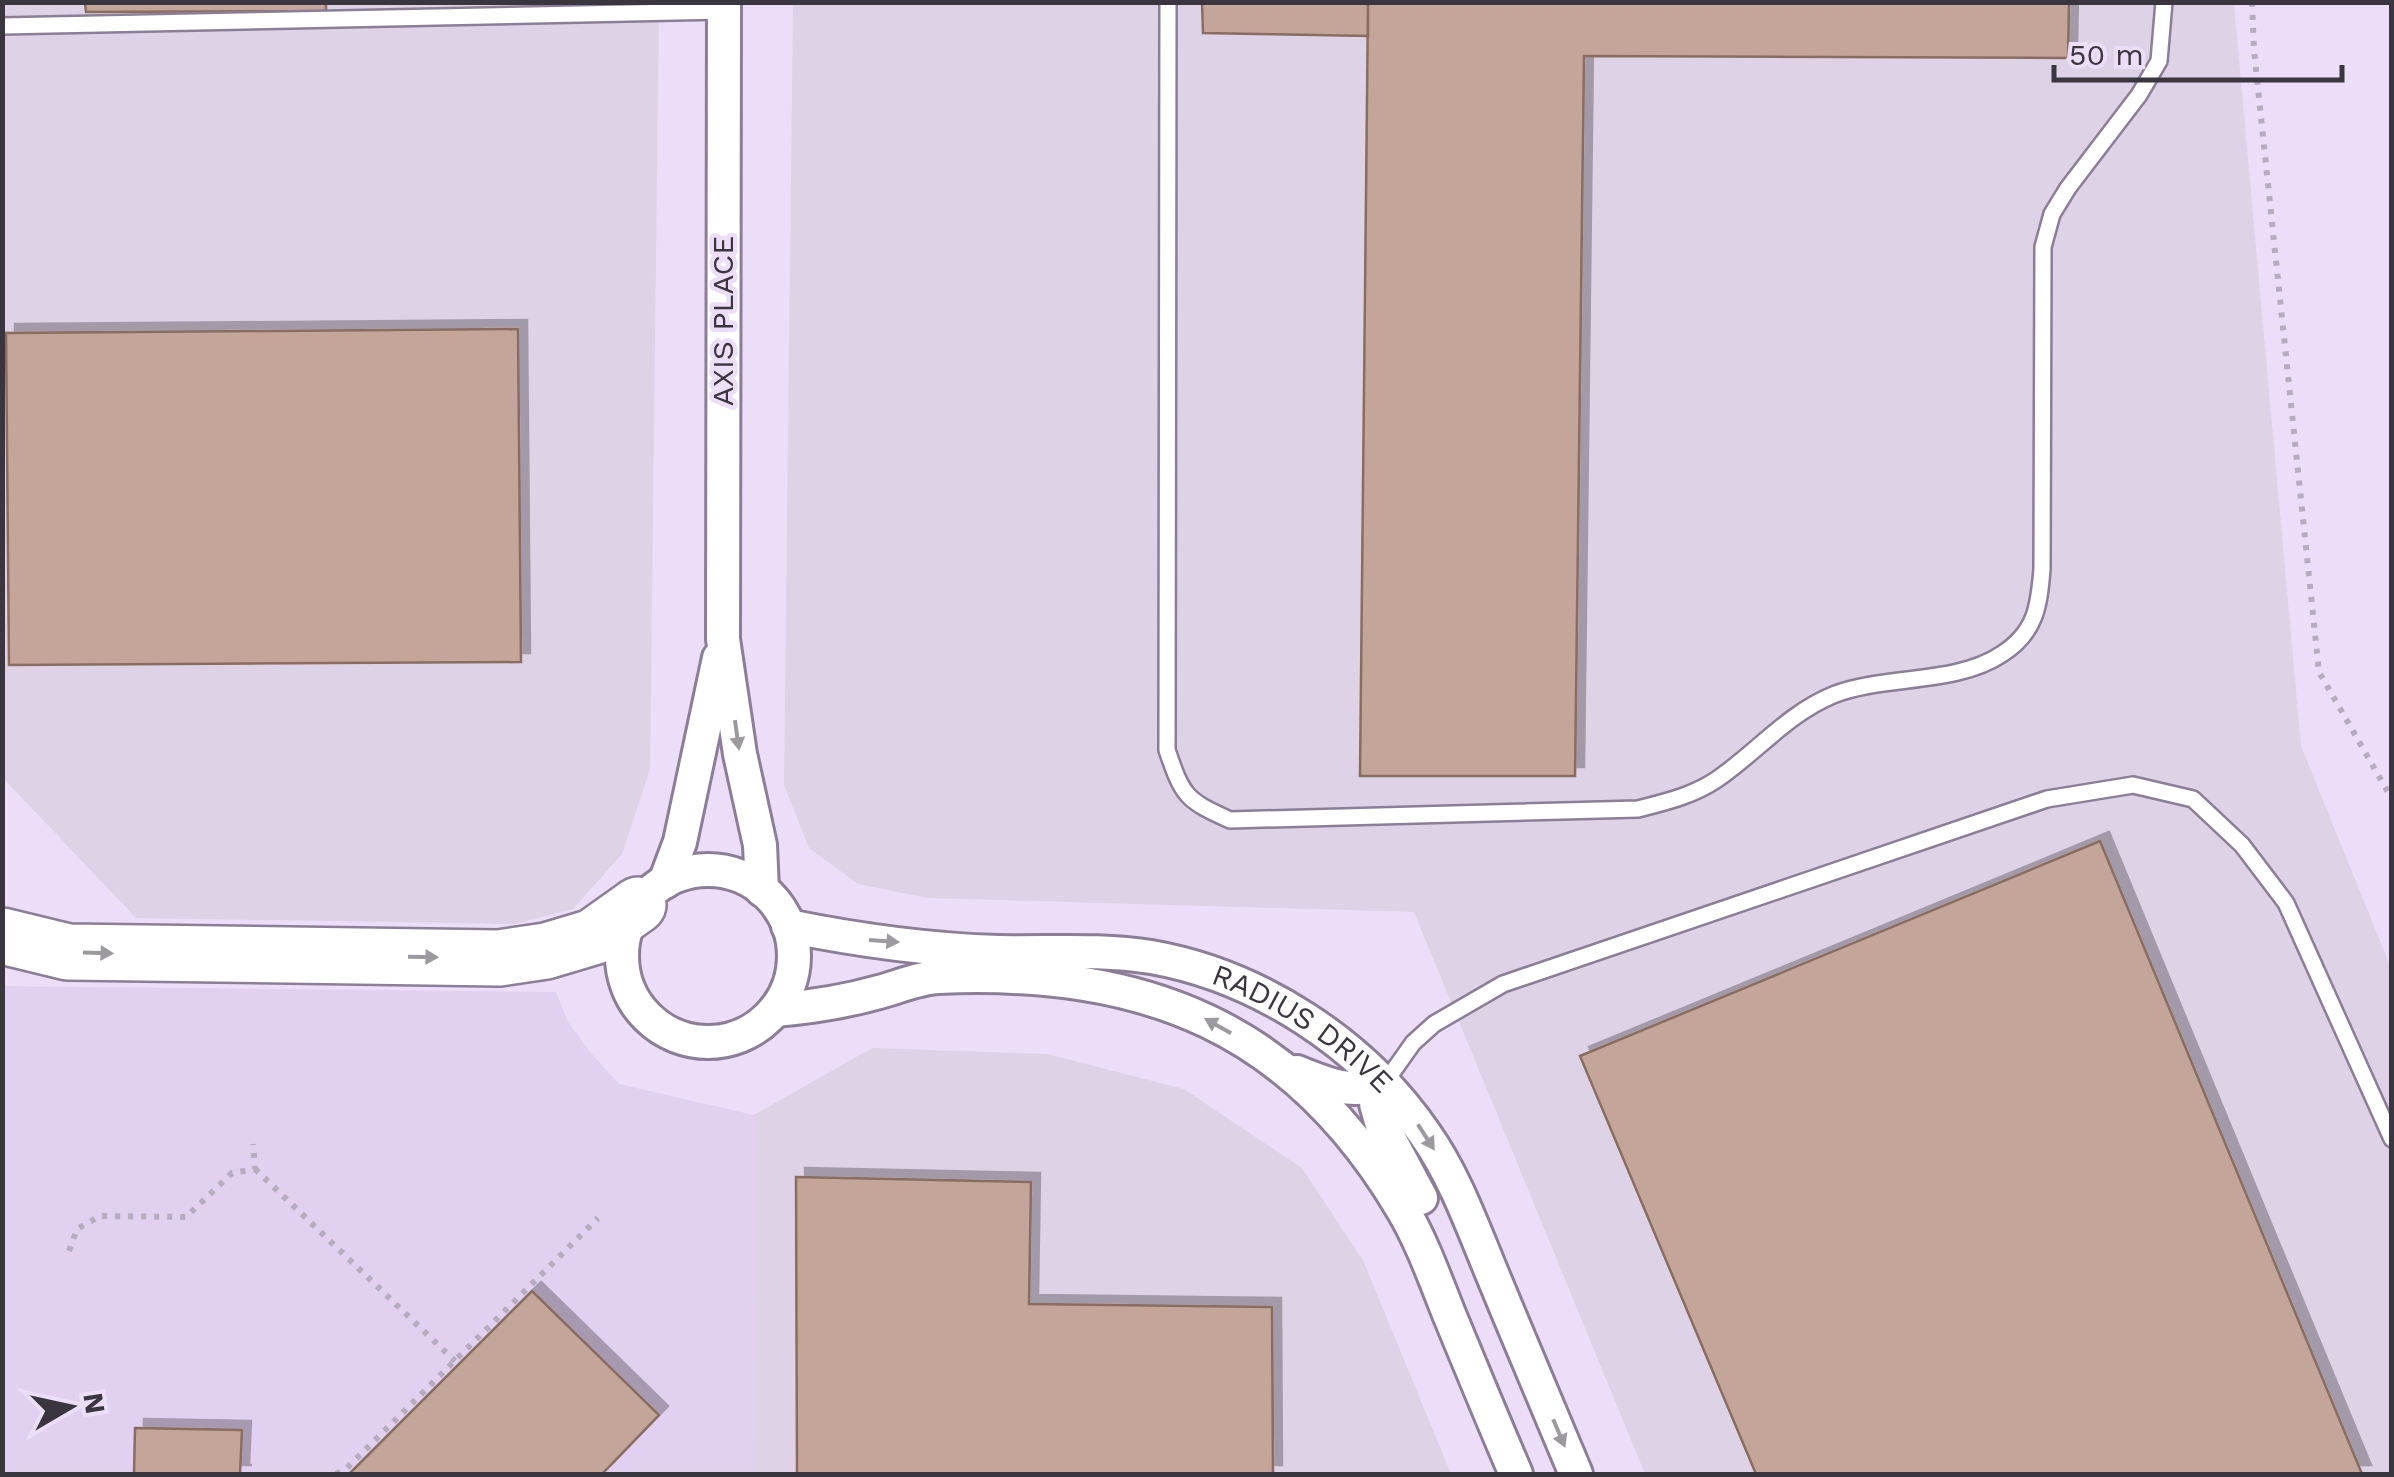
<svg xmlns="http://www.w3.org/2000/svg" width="2394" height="1477" font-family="'Work Sans',sans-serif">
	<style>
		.built { fill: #e2d0f0 }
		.industrial { fill: #ded2e7 }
		.building { fill: #c3a699; stroke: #886d61; stroke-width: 2.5; filter: url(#shadow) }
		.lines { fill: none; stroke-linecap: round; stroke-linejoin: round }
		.service-casing { stroke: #8b7e96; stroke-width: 20 }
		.minor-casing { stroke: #8b7e96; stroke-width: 38 }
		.motorway-casing { stroke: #8b7e96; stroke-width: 60 }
		.path { stroke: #b7abc0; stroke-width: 6; stroke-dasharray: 5 8; stroke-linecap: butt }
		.service { stroke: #fff; stroke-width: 15 }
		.minor { stroke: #fff; stroke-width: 32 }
		.motorway { stroke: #fff; stroke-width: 55 }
		.oneway { fill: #9d9a9f }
		.labels { text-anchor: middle; stroke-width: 9; stroke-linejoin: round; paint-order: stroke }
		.street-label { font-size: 30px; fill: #3b353f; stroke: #ecdef8 }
	</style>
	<defs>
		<filter id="shadow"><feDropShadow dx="9" dy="-9" stdDeviation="0" flood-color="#0004"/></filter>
	</defs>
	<rect width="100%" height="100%" fill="#ecdef8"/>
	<path class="built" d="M3 986 556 992 568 1022 591 1053 619 1084 754 1115 753 1474H3Z"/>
	<path class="industrial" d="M3 3H659L650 769 622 854 573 909 515 924 136 918 3 778Z
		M793 3H2234L2301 746 2391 968V1474H1645L1414 912 927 898 858 884 809 848 784 785Z
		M872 1048 1047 1054 1184 1089 1302 1168 1363 1260 1451 1474H753L754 1115Z"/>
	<path class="building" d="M85 2H326V11L86 12Z
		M1202 2H1368V36L1203 33Z
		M1368 2H2069L2068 58 1584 56 1575 776H1360Z
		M518 329 521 662 9 665 6 333Z
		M2100 841 2362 1474H1756L1580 1056Z
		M796 1177 1031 1182 1029 1304 1272 1307 1273 1474H797Z
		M532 1291 659 1415 602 1474H349Z
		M135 1428 242 1430 240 1474H243H134Z"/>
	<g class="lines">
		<defs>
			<path id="service" d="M1168 2 1167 750C1183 797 1186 800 1230 820L1638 809C1665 802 1692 796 1716 780 1756 753 1787 714 1833 695 1883 675 1956 685 2002 654 2036 632 2039 606 2042 569L2043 247 2052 214 2068 188 2139 95 2159 61 2164 2
				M2 26 724 11
				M1384 1084 1413 1043 1434 1024 1503 984 2047 799 2133 785 2193 799 2242 845 2286 903 2392 1139"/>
			<g id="minor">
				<path d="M724 2 723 639 740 754 760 845 762 890"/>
				<circle cx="708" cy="956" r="86"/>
				<path d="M665 882 680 842 719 658"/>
				<path id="s1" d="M788 926C857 940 929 950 999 952 1049 953 1101 949 1151 957 1259 976 1363 1044 1425 1134 1454 1175 1472 1225 1491 1271 1519 1339 1548 1407 1576 1474"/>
				<path d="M775 1010C811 1007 844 1002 879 992 898 987 918 978 938 977 1145 968 1294 1026 1403 1210 1422 1242 1435 1279 1449 1314 1471 1367 1493 1421 1516 1474"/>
				<path d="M1297 1072C1331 1086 1348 1093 1384 1084"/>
				<path d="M1384 1084 1376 1104 1382 1125 1421 1198"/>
			</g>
			<path id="motorway" d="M2 936 68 952 499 958 546 951 593 937 638 905"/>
		</defs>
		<use href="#service" class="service-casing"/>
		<use href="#minor" class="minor-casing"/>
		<use href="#motorway" class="motorway-casing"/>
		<path class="path" d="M2252 2 2254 50 2319 672 2392 799
			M255 1169 455 1361
			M69 1251 77 1229 100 1216 186 1217 232 1173 255 1169 253 1144
			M336 1474 347 1468 598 1218"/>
		<use href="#service" class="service"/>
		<use href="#minor" class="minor"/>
		<use href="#motorway" class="motorway"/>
	</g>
	<defs><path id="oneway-solid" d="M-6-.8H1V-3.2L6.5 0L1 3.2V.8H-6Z" transform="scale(2.5)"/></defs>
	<g class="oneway">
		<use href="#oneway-solid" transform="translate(737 735) rotate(82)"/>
		<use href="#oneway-solid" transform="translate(884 941) rotate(4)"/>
		<use href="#oneway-solid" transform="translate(98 953) rotate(2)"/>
		<use href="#oneway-solid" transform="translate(423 957) rotate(1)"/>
		<use href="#oneway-solid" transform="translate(1218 1026) rotate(-151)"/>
		<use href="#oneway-solid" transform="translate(1426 1137) rotate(57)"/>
		<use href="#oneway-solid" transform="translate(1559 1433) rotate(67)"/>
	</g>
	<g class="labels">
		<g class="street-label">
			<text transform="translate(723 321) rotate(-90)" y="10">AXIS PLACE</text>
			<text dy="10" stroke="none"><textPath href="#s1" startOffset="535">RADIUS DRIVE</textPath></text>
		</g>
	</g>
	<rect width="2394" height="1477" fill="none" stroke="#3b353f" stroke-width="10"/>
	<g transform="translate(70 1407) rotate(81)" stroke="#ecdef8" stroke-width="8" paint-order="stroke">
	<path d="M0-8L18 38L0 25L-18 38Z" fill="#3b353f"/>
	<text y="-15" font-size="28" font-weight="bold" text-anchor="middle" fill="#3b353f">N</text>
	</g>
	<path d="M2054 65v15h288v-15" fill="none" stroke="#3b353f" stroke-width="5"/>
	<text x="2069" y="65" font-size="30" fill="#3b353f" stroke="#ecdef8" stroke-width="8" paint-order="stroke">50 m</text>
</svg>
